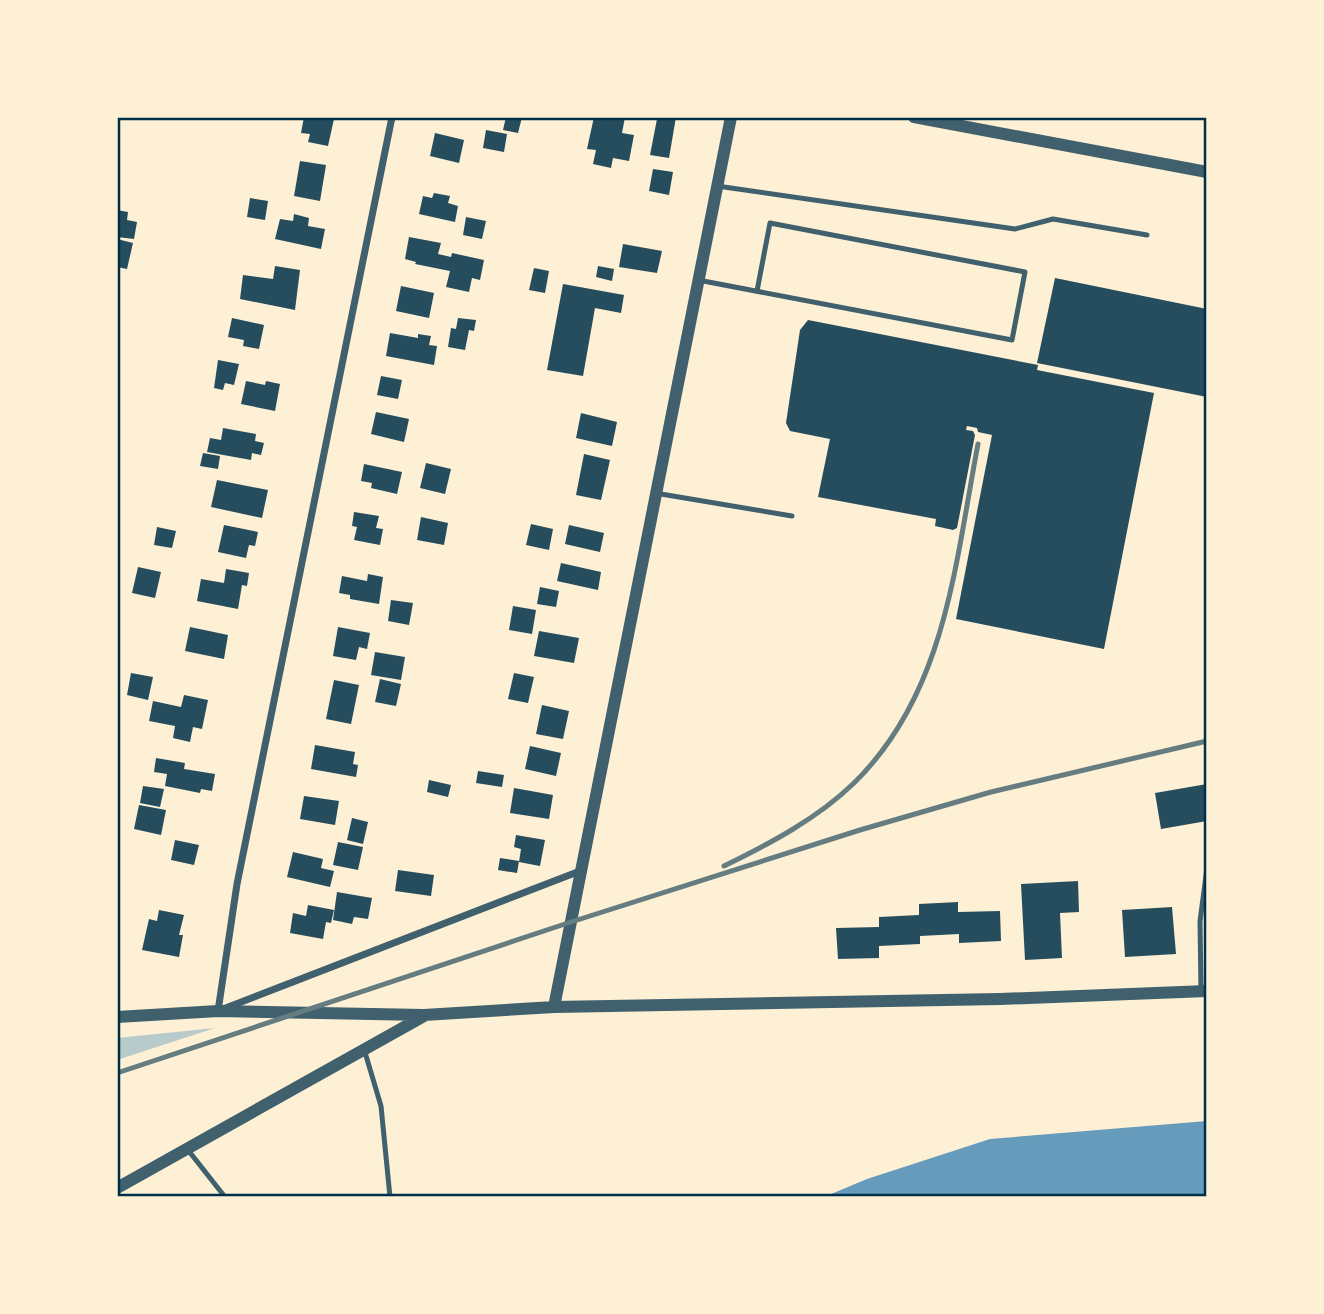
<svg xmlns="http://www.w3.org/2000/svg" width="1324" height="1314" font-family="Literata,serif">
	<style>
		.green { fill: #b9caca }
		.water { fill: #669bbc }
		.building { fill: #264d5e }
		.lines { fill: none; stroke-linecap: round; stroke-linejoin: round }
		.service { stroke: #3f606c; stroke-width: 5 }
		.minor { stroke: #3f606c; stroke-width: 7 }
		.tertiary { stroke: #3f606c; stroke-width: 12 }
		.rail { stroke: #657d81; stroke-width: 5 }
		.neatline { fill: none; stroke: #003049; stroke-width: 2.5 }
	</style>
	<rect width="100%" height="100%" fill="#fdf0d5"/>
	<path class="green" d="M215 1028 117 1060V1038Z"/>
	<path class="water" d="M1207 1121V1197H824L867 1179 990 1139Z"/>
	<path class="building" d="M304 117 334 119 328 146 308 142 310 134 301 133Z
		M506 117H522L518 133 503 130Z
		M594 117H625L622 133 634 135 629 161 613 158 611 168 593 164 596 150 587 149Z
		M665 117H676L669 158 650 155 657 119 665 120Z
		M486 130 507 134 504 152 483 148Z
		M435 133 464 140 459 163 430 156Z
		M300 161 326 165 320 201 294 196Z
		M653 169 673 172 669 195 649 191Z
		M434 193 450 196 448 203 458 206 455 222 419 214 423 196 432 198Z
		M250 198 268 201 265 220 247 217Z
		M117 210 128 212 127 220 137 222 134 239 117 237Z
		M294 214 309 218 308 226 325 229 321 249 275 239 280 219 293 221Z
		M466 217 486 221 482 239 463 235Z
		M409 237 441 243 438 254 451 257 452 253 484 260 480 280 472 278 469 292 446 287 450 271 415 264 416 262 405 259Z
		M117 239 133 243 127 269 117 267Z
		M623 244 662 251 657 273 619 267Z
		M275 266 300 270 295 310 240 299 243 275 273 279Z
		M598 266 614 269 612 281 596 277Z
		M534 268 549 271 545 293 529 290Z
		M1055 278 1207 309V397L1037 363Z
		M563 284 624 295 621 313 595 308 583 376 547 370Z
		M401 286 434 293 429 318 396 311Z
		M232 318 264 325 259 349 243 346 244 340 228 337Z
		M458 318 476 320 474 331 469 330 465 350 448 347 451 328 456 329Z
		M808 320 1038 365 1037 370 1154 393 1104 649 956 619 992 435 978 432 977 428 967 426 966 430 973 431 975 435 957 528 953 530 935 526 936 519 818 497 830 439 790 431 786 423 800 330Z
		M390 333 418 338V334L431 336 429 345 437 346 434 365 386 356Z
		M218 360 239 364 234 385 225 383 223 390 214 388Z
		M381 376 402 380 398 399 377 395Z
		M246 381 265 385 266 381 280 384 275 411 241 404Z
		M376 412 409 419 404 442 371 434Z
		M581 413 617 422 612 446 576 438Z
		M223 428 256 434 255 441 264 443 261 455 252 453 251 460 207 452 210 438 221 440Z
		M203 453 220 456 218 469 200 466Z
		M584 454 610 460 601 500 576 495Z
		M426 463 451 469 445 494 420 488Z
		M364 464 402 472 397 494 371 488 372 483 361 481Z
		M217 480 268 490 262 518 211 507Z
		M354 512 379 516 376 528 383 529 380 545 354 540 357 527 352 526Z
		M421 517 448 523 444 545 417 540Z
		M531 524 553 529 549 550 526 545Z
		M224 525 258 532 255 546 249 545 246 558 218 552Z
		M569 525 604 533 600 552 565 544Z
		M157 527 176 531 172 548 154 545Z
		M561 563 601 572 598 590 557 581Z
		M138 567 161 572 155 598 132 593Z
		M226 569 249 573 247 586 242 585 238 609 197 601 201 579 224 583Z
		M368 574 383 577 379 604 350 599V595L339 593 342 576 367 581Z
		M540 587 559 591 556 607 537 604Z
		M391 600 413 603 409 625 388 621Z
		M513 606 536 610 532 634 509 630Z
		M190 627 228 635 224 659 185 651Z
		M338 627 370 633 367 649 359 647 356 660 333 656Z
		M539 631 579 638 574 663 534 656Z
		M375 652 405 657 401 680 371 675Z
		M131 673 153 677 148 700 127 695Z
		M514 673 534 677 528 703 508 699Z
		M380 679 401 684 396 706 375 702Z
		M334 680 359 685 351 724 326 719Z
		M184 695 208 700 202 729 193 727 190 742 173 738 175 726 149 721 153 701 181 707Z
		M542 705 569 711 563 739 536 734Z
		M315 745 355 752 353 764 358 765 356 777 311 769Z
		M530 746 561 753 556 776 525 769Z
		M156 758 185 763 184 769 215 774 212 791 201 789 200 793 165 786 167 774 154 772Z
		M478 771 504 775 502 787 476 783Z
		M429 780 451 785 448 797 427 792Z
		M1207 784V821L1161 829 1155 793Z
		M143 786 164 789 160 807 140 803Z
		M514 788 553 795 549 819 510 813Z
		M304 796 339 801 335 825 300 819Z
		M139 805 166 810 161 835 134 829Z
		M352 818 368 822 363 844 347 840Z
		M516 835 545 840 540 866 519 862 521 849 514 847Z
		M175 840 199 845 194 865 171 860Z
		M338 842 363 847 358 870 333 865Z
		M293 852 323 859 321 868 334 871 330 887 287 877Z
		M500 858 519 861 517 873 498 870Z
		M398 870 434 875 431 896 395 891Z
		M1078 881 1079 912 1060 913 1062 958 1025 960 1021 884Z
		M337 892 372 898 368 919 354 917 352 924 333 920Z
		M958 902V912L1000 911 1001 941 959 943V934L920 936V944L879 946V958L838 959 836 928 879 927V917L919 915V904Z
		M308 905 334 910 331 923 326 922 323 939 290 933 293 913 306 916Z
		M1172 907 1176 954 1125 957 1122 910Z
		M159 910 184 915 179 935H183L179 957 142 950 149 919 157 921Z"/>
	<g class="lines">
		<path class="service" d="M717 186 1015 229 1053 219 1147 235
			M698 280 1012 340 1025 272 770 223 757 291
			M655 493 792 516
			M1201 991 1200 921 1207 868
			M364 1049 381 1106 390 1197
			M188 1150 225 1197"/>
		<path class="minor" d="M392 117 237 884 218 1011 580 871"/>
		<path class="tertiary" d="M914 117 1207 172
			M554 1007 731 117
			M117 1017 218 1011 424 1015 554 1007 1000 999 1207 991
			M117 1188 424 1016"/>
		<path class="rail" d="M724 866C769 844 817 819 854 783 946 693 955 564 978 444
			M117 1073 571 922 860 830 991 792 1207 741"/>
	</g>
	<rect width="1324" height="1314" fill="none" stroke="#fdf0d5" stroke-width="238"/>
	<rect x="119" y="119" width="1086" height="1076" class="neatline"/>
</svg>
